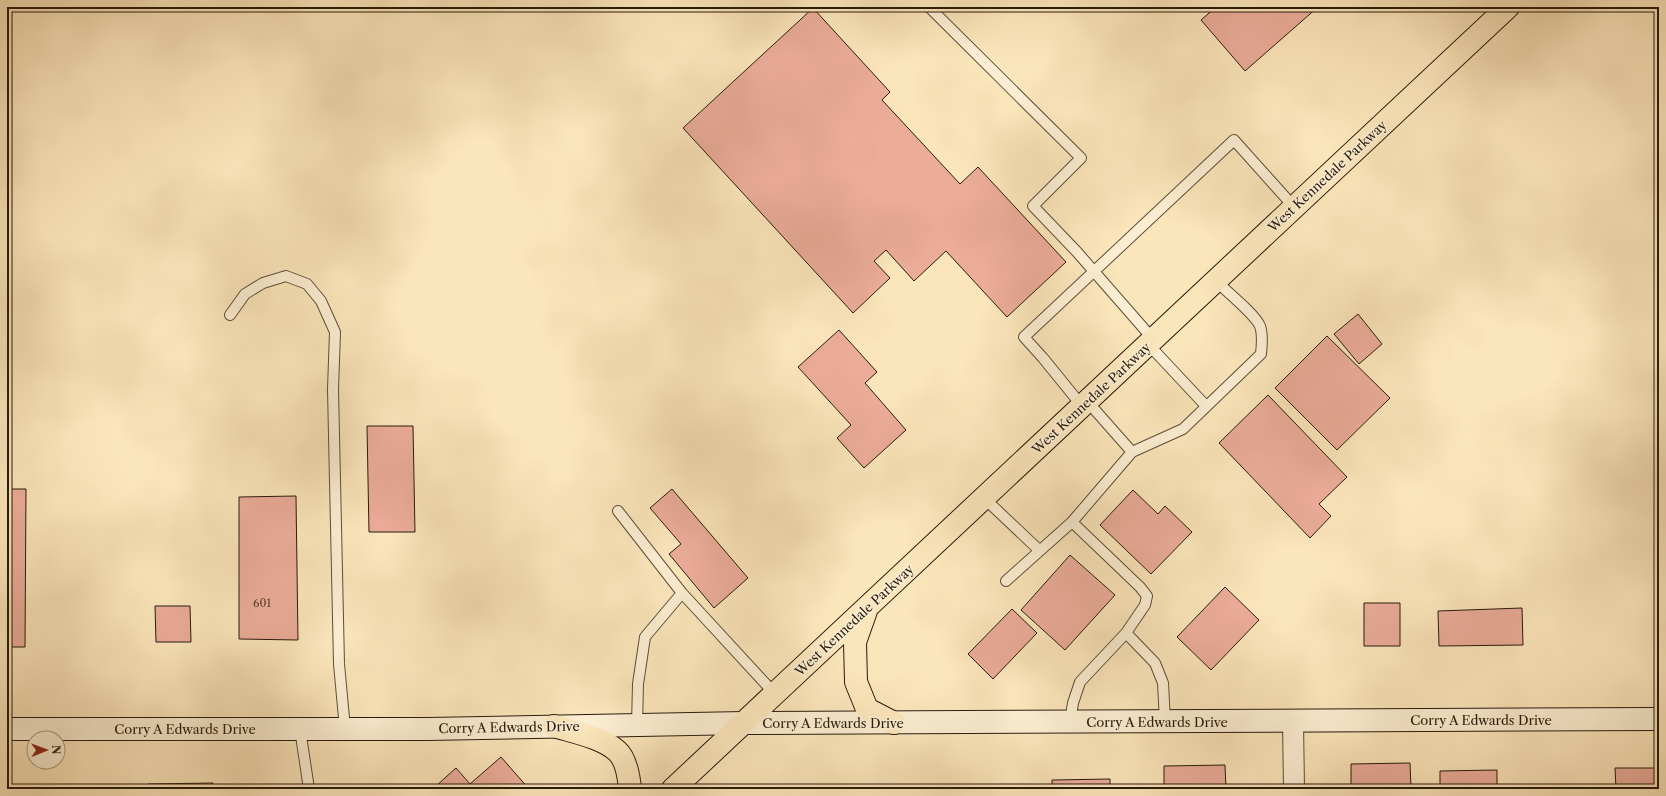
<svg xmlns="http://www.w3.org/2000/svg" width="1666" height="796" font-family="'Libre Caslon Text',serif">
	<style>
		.building { fill: #ebac99; stroke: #271b0d }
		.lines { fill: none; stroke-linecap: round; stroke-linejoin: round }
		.lane-casing { stroke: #5c4e38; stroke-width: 12 }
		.street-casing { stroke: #5c4e38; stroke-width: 22 }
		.secondary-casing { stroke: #271b0d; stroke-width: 24 }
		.primary-casing { stroke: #271b0d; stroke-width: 24 }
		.lane { stroke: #fceed2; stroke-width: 10 }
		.street { stroke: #fceed2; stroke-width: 20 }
		.secondary { stroke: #fceed2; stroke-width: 22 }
		.primary { stroke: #fbe5ba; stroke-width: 22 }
		.labels { text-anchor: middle; stroke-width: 3; stroke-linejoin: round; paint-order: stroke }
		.number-label { font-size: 11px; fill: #583f30 }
		.street-label { font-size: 13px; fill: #271b0d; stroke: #fceed2 }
	</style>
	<rect width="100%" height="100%" fill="#fbe5ba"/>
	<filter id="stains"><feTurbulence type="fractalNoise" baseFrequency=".005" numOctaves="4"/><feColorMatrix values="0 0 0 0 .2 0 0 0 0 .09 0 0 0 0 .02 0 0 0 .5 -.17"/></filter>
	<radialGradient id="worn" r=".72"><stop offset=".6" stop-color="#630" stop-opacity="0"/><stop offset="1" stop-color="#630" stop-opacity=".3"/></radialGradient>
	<path class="building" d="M1216 7H1318L1245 71 1201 20Z
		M813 8 890 92 882 100 960 184 978 167 1066 262 1007 317 946 251 914 281 886 250 874 261 890 278 853 313 683 128Z
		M1358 314 1382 344 1359 364 1334 334Z
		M839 330 877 372 865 383 906 430 864 468 837 438 851 425 798 367Z
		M1327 336 1390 398 1337 450 1275 388Z
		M1268 395 1347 477 1319 504 1331 516 1310 538 1219 443Z
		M367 426H413L415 532H369Z
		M1657 470H1659V489H1658Z
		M7 489H26L25 647H7Z
		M672 489 748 578 714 608 669 554 681 544 650 508Z
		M1133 490 1158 514 1165 506 1192 532 1151 574 1100 525Z
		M296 496 298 640 239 639V497Z
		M1070 555 1115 595 1065 650 1021 610Z
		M1225 587 1259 620 1211 670 1177 637Z
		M1364 603H1400V646H1364Z
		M155 606H190L191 642H156Z
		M1522 608 1523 645 1439 646 1438 611Z
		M1012 609 1037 633 993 679 968 654Z
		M501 757 529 789H439L436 786 456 768 470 784Z
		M1410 763 1411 789H1351V764Z
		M1225 765 1226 789H1164V766Z
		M1615 768H1659V789H1616Z
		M1497 770V789H1440V771Z
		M1110 779V789H1052V780Z
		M213 783V789H148V784Z
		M1018 785V789H959V786Z"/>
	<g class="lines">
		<defs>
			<path id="lane" d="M929 7 1081 158 1033 206 1077 252 1153 339
				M230 315 245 294 263 283 286 276 307 284 321 301 335 332 333 389 339 664 345 729
				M1148 344 1206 406
				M1087 401 1132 452
				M1082 406 1043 358 1024 337 1234 140 1294 207
				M984 498 1039 550
				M618 511 682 593 645 637 638 684 637 725
				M1072 522 1132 452 1183 429 1261 354C1262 345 1263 334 1260 326 1255 314 1226 291 1216 281
				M1006 581 1072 522 1140 587 1147 596 1145 605 1126 633
				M682 593 775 694
				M1070 722 1073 703 1080 682 1126 633 1155 663 1163 683 1165 722
				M300 729 309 789"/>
			<path id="street" d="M1293 722 1294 789"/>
			<path id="secondary" d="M7 729H428L744 723 1659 719"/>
			<path id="primary" d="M866 611 855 642 856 682 867 709 894 723
				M554 726C573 732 602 737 617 751 626 759 629 778 630 789
				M673 789 1508 7"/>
		</defs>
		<use href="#lane" class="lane-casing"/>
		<use href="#street" class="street-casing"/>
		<use href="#secondary" class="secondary-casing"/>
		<use href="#primary" class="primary-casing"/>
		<use href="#lane" class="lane"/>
		<use href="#street" class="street"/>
		<use href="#secondary" class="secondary"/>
		<use href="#primary" class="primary"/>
	</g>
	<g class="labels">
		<g class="number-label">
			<text x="262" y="607">601</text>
		</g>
		<g class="street-label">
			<text transform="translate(1327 176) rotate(-43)" y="5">West Kennedale Parkway</text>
			<text transform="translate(1091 398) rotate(-43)" y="5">West Kennedale Parkway</text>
			<text transform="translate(854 620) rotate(-43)" y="5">West Kennedale Parkway</text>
			<text x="1481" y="725">Corry A Edwards Drive</text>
			<text x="1157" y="727">Corry A Edwards Drive</text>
			<text x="833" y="728">Corry A Edwards Drive</text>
			<text transform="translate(509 727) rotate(-1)" y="5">Corry A Edwards Drive</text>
			<text x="185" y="734">Corry A Edwards Drive</text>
		</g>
	</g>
	<rect width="1666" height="796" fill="none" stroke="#fbe5ba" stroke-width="24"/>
	<rect x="8" y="8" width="1650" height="780" fill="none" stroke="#271b0d" stroke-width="2"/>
	<rect x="12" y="12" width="1642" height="772" fill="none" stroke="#271b0d"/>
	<g transform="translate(46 750) rotate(89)"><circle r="19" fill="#fceed2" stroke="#a79a83"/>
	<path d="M0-3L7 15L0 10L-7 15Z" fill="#8f2418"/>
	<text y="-6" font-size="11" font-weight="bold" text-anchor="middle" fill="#271b0d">N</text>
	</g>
	<rect width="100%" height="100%" filter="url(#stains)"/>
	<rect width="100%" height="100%" fill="url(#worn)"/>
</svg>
